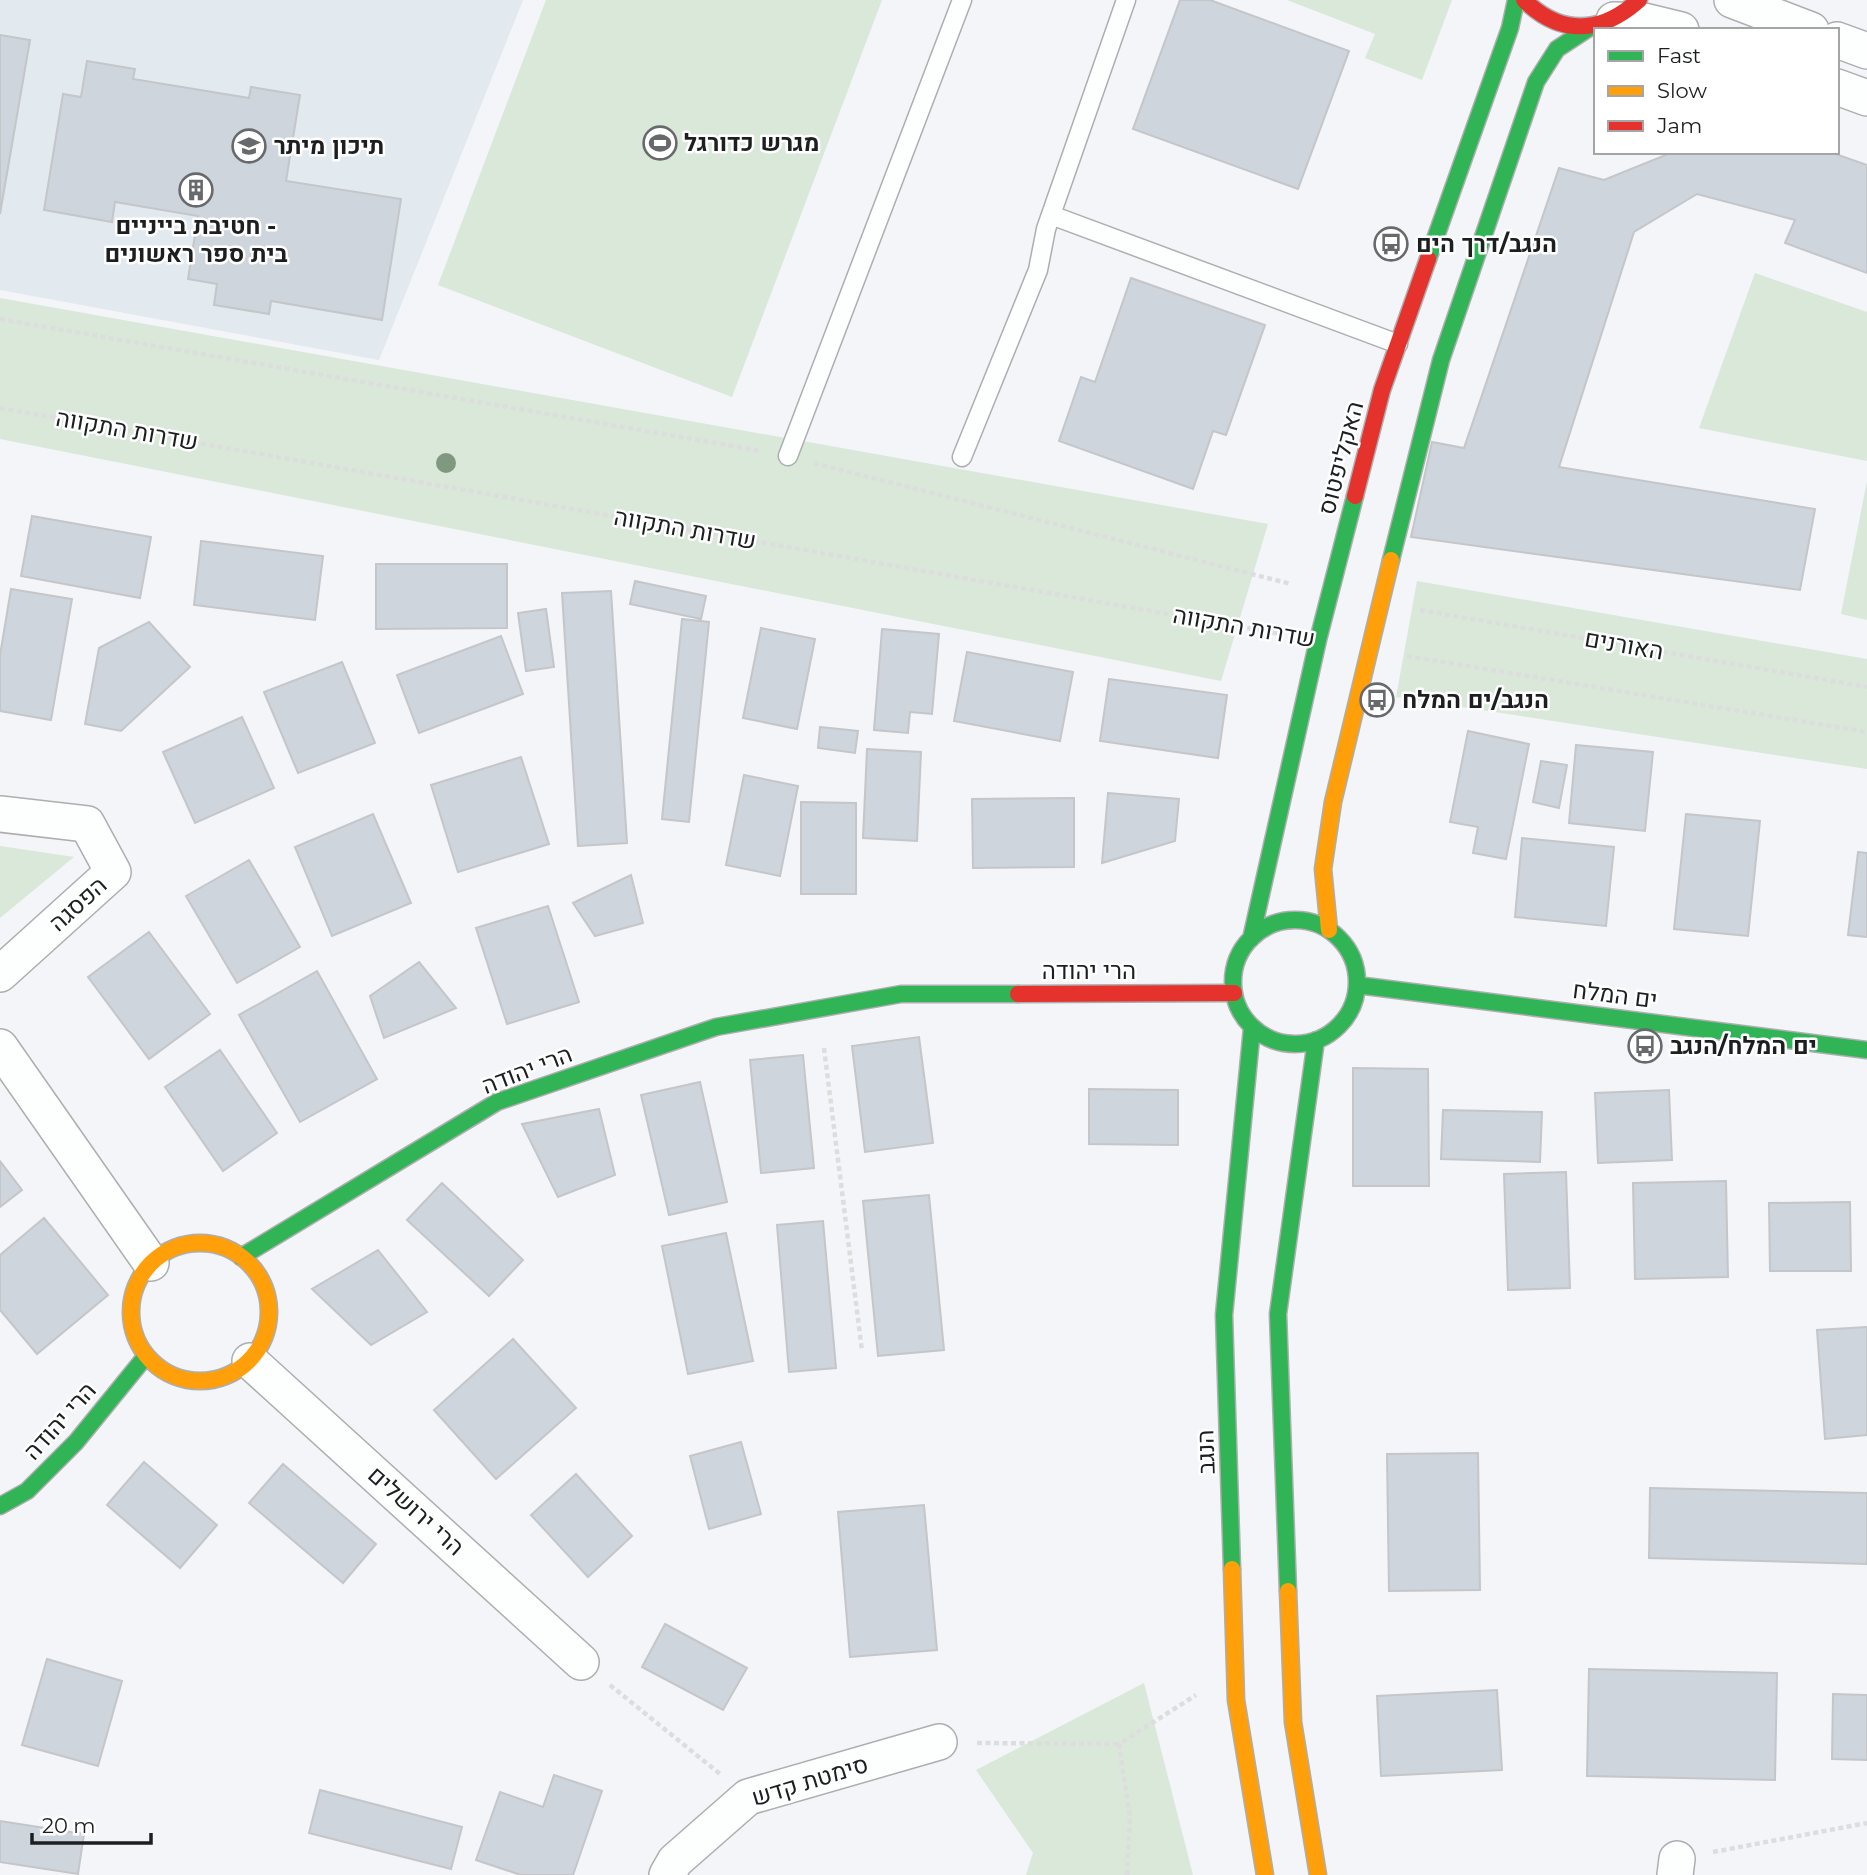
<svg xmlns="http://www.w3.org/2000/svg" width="1867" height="1875" font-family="Montserrat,Heebo,sans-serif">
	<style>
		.built { fill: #e2e9ef }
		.green { fill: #d9e8d9 }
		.building { fill: #ced5dc; stroke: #c4c6c9; stroke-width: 2 }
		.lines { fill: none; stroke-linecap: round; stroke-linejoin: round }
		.lane-casing { stroke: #acaeaf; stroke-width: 21 }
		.street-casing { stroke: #acaeaf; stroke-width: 38 }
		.fast-casing { stroke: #acaeaf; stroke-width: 19 }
		.slow-casing { stroke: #acaeaf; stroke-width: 19 }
		.jam-casing { stroke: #acaeaf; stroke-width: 19 }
		.path { stroke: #ddddde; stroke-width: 4.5; stroke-dasharray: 5 3.5; stroke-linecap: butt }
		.lane { stroke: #fdfefe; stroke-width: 18 }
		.street { stroke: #fdfefe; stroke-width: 35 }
		.fast { stroke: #30b455; stroke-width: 16 }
		.slow { stroke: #ff9f0a; stroke-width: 16 }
		.jam { stroke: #e5322d; stroke-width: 16 }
		.tree { fill: #819880 }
		.labels { text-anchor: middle; stroke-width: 5; stroke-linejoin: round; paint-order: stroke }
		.poi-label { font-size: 24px; font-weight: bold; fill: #1c1e20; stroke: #fff; text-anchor: start }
		.street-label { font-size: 24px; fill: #1c1e20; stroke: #fff }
	</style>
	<rect width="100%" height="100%" fill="#f3f5f8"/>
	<path class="built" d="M0 0H523L379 360 0 290Z"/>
	<path class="green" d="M546 0H882L732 397 438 285Z
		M1287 0H1452L1422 80 1365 58 1375 34Z
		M1755 273 1867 312V461L1699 428Z
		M0 298 1268 524 1221 681 0 439Z
		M1867 481V620L1841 614Z
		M1417 581 1867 659V769L1396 697Z
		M0 846 74 857 0 918Z
		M1144 1683 1193 1875H1026L1033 1853 976 1770Z"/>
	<path class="building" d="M1180 0H1210L1349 51 1298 189 1133 129Z
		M0 35 30 40 0 214Z
		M87 61 135 69 133 79 249 98 251 87 300 95 286 181 401 199 382 320 271 301 269 314 214 305 217 284 188 279 198 216 115 202 112 222 44 210 63 94 81 97Z
		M1673 152H1830L1867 165V273L1785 243 1795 220 1697 194 1634 232 1559 467 1815 509 1800 590 1411 537 1432 442 1464 448 1559 168 1604 180Z
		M1131 278 1265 325 1226 435 1213 431 1193 489 1059 441 1081 377 1095 382Z
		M32 516 151 537 140 598 21 576Z
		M201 541 323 556 315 620 194 605Z
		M376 564H507V628L376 629Z
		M635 581 706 596 701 619 630 604Z
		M11 589 72 599 51 720 0 711V655Z
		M611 591 627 843 578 846 562 593Z
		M546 609 554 667 526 671 518 613Z
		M682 619 709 622 689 822 662 819Z
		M149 622 190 667 121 731 85 724 99 648Z
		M761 628 815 639 797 729 743 718Z
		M882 629 939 634 932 714 910 712 908 733 874 730Z
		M501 636 523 694 419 733 397 675Z
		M967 652 1073 672 1060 741 954 721Z
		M342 662 375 743 298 773 264 692Z
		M1109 679 1227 695 1218 758 1100 741Z
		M242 717 274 788 195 823 163 752Z
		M820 727 858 731 855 753 818 748Z
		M1468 731 1529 744 1506 859 1473 853 1478 827 1450 822Z
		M1576 745 1653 752 1645 831 1569 823Z
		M867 749 921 752 917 841 863 838Z
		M521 757 549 844 458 872 431 785Z
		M1541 761 1567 765 1559 808 1533 802Z
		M744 775 798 786 780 876 726 865Z
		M1108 793 1179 799 1175 841 1102 863Z
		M1074 798V867L973 868 972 799Z
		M801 802 856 803V894H801Z
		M373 814 411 903 332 936 295 847Z
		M1686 814 1760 821 1748 936 1674 929Z
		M1522 838 1614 847 1606 926 1515 917Z
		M1858 852 1867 853V937L1848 935Z
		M249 860 300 947 237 983 186 896Z
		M631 875 643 923 595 936 573 903Z
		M548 906 579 1002 507 1024 476 928Z
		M149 932 210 1014 149 1059 88 977Z
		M419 962 456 1008 384 1038 370 996Z
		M317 971 377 1079 300 1122 239 1015Z
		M919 1037 933 1143 865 1152 852 1046Z
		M220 1050 277 1133 223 1171 165 1087Z
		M803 1055 814 1168 761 1173 750 1060Z
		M1353 1068 1428 1069 1429 1186H1353Z
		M700 1082 727 1202 669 1215 641 1095Z
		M1089 1089 1178 1090V1145L1089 1144Z
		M1669 1090 1672 1160 1598 1163 1595 1093Z
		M599 1109 615 1175 558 1197 522 1124Z
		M1443 1110 1542 1112 1540 1162 1441 1159Z
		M0 1161 22 1190 0 1207Z
		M1566 1172 1570 1288 1508 1290 1504 1174Z
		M1726 1181 1728 1277 1635 1279 1633 1183Z
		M442 1183 523 1260 489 1296 407 1220Z
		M929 1195 944 1350 878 1356 863 1201Z
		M1850 1202 1851 1271H1770L1769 1203Z
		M44 1218 108 1295 37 1354 0 1310V1255Z
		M823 1221 836 1368 789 1372 777 1225Z
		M726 1233 753 1361 688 1374 662 1246Z
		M378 1250 427 1312 371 1345 312 1289Z
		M1867 1327V1435L1825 1439 1817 1330Z
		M513 1339 576 1408 496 1479 434 1410Z
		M741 1442 761 1514 709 1529 690 1456Z
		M1478 1453 1480 1590 1389 1591 1387 1454Z
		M144 1462 217 1525 180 1568 107 1505Z
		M283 1464 376 1544 343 1583 249 1503Z
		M576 1474 632 1536 588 1577 531 1515Z
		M1650 1488 1867 1493V1564L1649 1558Z
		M924 1505 937 1650 850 1657 838 1512Z
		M665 1624 747 1668 723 1710 642 1667Z
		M47 1659 122 1681 98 1766 22 1745Z
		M1589 1669 1777 1673 1775 1780 1587 1776Z
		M1497 1690 1502 1770 1381 1776 1377 1696Z
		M1833 1694 1867 1695V1760L1832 1759Z
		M554 1775 602 1791 573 1875H521L476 1860 500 1792 543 1807Z
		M320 1790 462 1827 451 1869 309 1833Z
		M0 1821 84 1834 78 1874 0 1862Z"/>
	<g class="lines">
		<defs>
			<path id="lane" d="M1051 215 1398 344
				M788 456 962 0
				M962 457 1038 270 1046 229 1126 0"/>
			<path id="street" d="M1732 0 1811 30
				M1614 20 1644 21 1681 30
				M1837 40 1867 51
				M1837 87 1867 98
				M0 814 87 824 113 872 0 974
				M0 1047 151 1263
				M250 1361 581 1662
				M667 1875 675 1861 748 1797 939 1742
				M1675 1875 1677 1859"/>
			<path id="fast" d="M1428 259 1510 28 1516 0
				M1391 560 1441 360 1536 82 1557 49 1592 26
				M1233 982a62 62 0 1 1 124 0a62 62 0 1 1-124 0Z
				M1251 939 1318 640 1355 496
				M1357 985 1867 1050
				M241 1257 497 1102 716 1027 901 994H1018
				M0 1506 27 1491 76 1442 146 1356
				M1232 1569 1224 1315 1252 1028
				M1288 1591 1278 1314 1316 1040"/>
			<path id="slow" d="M1329 930 1323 869 1333 802 1391 560
				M131 1312a69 69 0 1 1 138 0a69 69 0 1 1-138 0Z
				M1232 1569 1236 1700 1265 1875
				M1288 1591 1293 1722 1318 1875"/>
			<path id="jam" d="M1524 0C1561 36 1601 34 1639 0
				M1355 496 1382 390 1428 259
				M1018 994 1234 993"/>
		</defs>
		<use href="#lane" class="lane-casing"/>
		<use href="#street" class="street-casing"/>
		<use href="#fast" class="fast-casing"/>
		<use href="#slow" class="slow-casing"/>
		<use href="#jam" class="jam-casing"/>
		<path class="path" d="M0 319 761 451
			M0 408 1281 634
			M814 463 1291 584
			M1420 610 1867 687
			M1407 656 1867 732
			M824 1048 862 1351
			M610 1685 720 1774
			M977 1743 1119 1744
			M1713 1852 1867 1823
			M1127 1875 1130 1817 1119 1744 1196 1695"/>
		<use href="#lane" class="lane"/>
		<use href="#street" class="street"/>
		<use href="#fast" class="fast"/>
		<use href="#slow" class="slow"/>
		<use href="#jam" class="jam"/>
	</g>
	<circle class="tree" cx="446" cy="463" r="10"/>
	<defs>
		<symbol id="stadium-ring" viewBox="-11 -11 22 22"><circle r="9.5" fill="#fff" stroke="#67696c" stroke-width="1.5"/><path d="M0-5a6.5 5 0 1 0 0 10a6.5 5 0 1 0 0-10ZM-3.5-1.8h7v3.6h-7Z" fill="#67696c"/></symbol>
		<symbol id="school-ring" viewBox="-11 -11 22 22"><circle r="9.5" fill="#fff" stroke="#67696c" stroke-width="1.5"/><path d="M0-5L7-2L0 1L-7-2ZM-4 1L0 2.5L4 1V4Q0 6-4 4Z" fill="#67696c"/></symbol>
		<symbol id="building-ring" viewBox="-11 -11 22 22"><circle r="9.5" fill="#fff" stroke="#67696c" stroke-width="1.5"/><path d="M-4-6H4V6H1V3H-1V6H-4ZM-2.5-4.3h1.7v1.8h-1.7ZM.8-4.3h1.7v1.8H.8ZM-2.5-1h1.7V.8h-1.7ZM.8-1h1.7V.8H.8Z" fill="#67696c"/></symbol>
		<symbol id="bus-ring" viewBox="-11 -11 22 22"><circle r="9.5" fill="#fff" stroke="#67696c" stroke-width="1.5"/><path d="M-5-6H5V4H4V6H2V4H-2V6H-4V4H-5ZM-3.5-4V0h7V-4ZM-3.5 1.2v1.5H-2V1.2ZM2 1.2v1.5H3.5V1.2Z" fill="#67696c"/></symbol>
	</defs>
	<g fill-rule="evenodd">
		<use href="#stadium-ring" x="641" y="124" width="38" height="38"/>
		<use href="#school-ring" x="230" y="127" width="38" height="38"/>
		<use href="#building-ring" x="177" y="171" width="38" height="38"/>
		<use href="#bus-ring" x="1372" y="225" width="38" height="38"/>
		<use href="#bus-ring" x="1358" y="681" width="38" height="38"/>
		<use href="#bus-ring" x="1626" y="1027" width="38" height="38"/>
	</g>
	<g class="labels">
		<g class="poi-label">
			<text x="684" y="151">מגרש כדורגל</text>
			<text x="274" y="154">תיכון מיתר</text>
			<text x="196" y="234" text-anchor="middle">חטיבת בייניים -<tspan x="196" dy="28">בית ספר ראשונים</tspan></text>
			<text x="1416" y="252">הנגב/דרך הים</text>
			<text x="1402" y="708">הנגב/ים המלח</text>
			<text x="1670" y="1054">ים המלח/הנגב</text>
		</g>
		<g class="street-label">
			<text transform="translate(127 430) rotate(10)" y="8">שדרות התקווה</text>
			<text transform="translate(1341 458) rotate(-75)" y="8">האקליפטוס</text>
			<text transform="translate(685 529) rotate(10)" y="8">שדרות התקווה</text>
			<text transform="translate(1244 627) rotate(10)" y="8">שדרות התקווה</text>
			<text transform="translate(1624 645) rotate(10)" y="8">האורנים</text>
			<text transform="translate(78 904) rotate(-42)" y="8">הפסגה</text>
			<text x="1089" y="979">הרי יהודה</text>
			<text transform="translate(1615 995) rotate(7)" y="8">ים המלח</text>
			<text transform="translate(527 1070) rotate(-21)" y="8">הרי יהודה</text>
			<text transform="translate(60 1421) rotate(-48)" y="8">הרי יהודה</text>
			<text transform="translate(1206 1452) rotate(-92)" y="8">הנגב</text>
			<text transform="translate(416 1511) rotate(42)" y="8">הרי ירושלים</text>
			<text transform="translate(810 1781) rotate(-17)" y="8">סימטת קדש</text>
		</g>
	</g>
	<rect x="1594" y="28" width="245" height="126" fill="#ffffff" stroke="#a4a5a6" stroke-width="2"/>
	<rect x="1608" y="51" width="35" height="10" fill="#30b455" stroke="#a4a5a6" stroke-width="2"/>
	<text x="1657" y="63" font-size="21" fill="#1c1e20">Fast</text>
	<rect x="1608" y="86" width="35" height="10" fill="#ff9f0a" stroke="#a4a5a6" stroke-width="2"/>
	<text x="1657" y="98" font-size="21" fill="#1c1e20">Slow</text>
	<rect x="1608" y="121" width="35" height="10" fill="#e5322d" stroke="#a4a5a6" stroke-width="2"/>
	<text x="1657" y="133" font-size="21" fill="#1c1e20">Jam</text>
	<path d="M32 1833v10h119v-10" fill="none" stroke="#1c1e20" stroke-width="3.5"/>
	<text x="42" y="1833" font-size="21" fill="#1c1e20" stroke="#ffffff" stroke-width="5" paint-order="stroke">20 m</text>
</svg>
